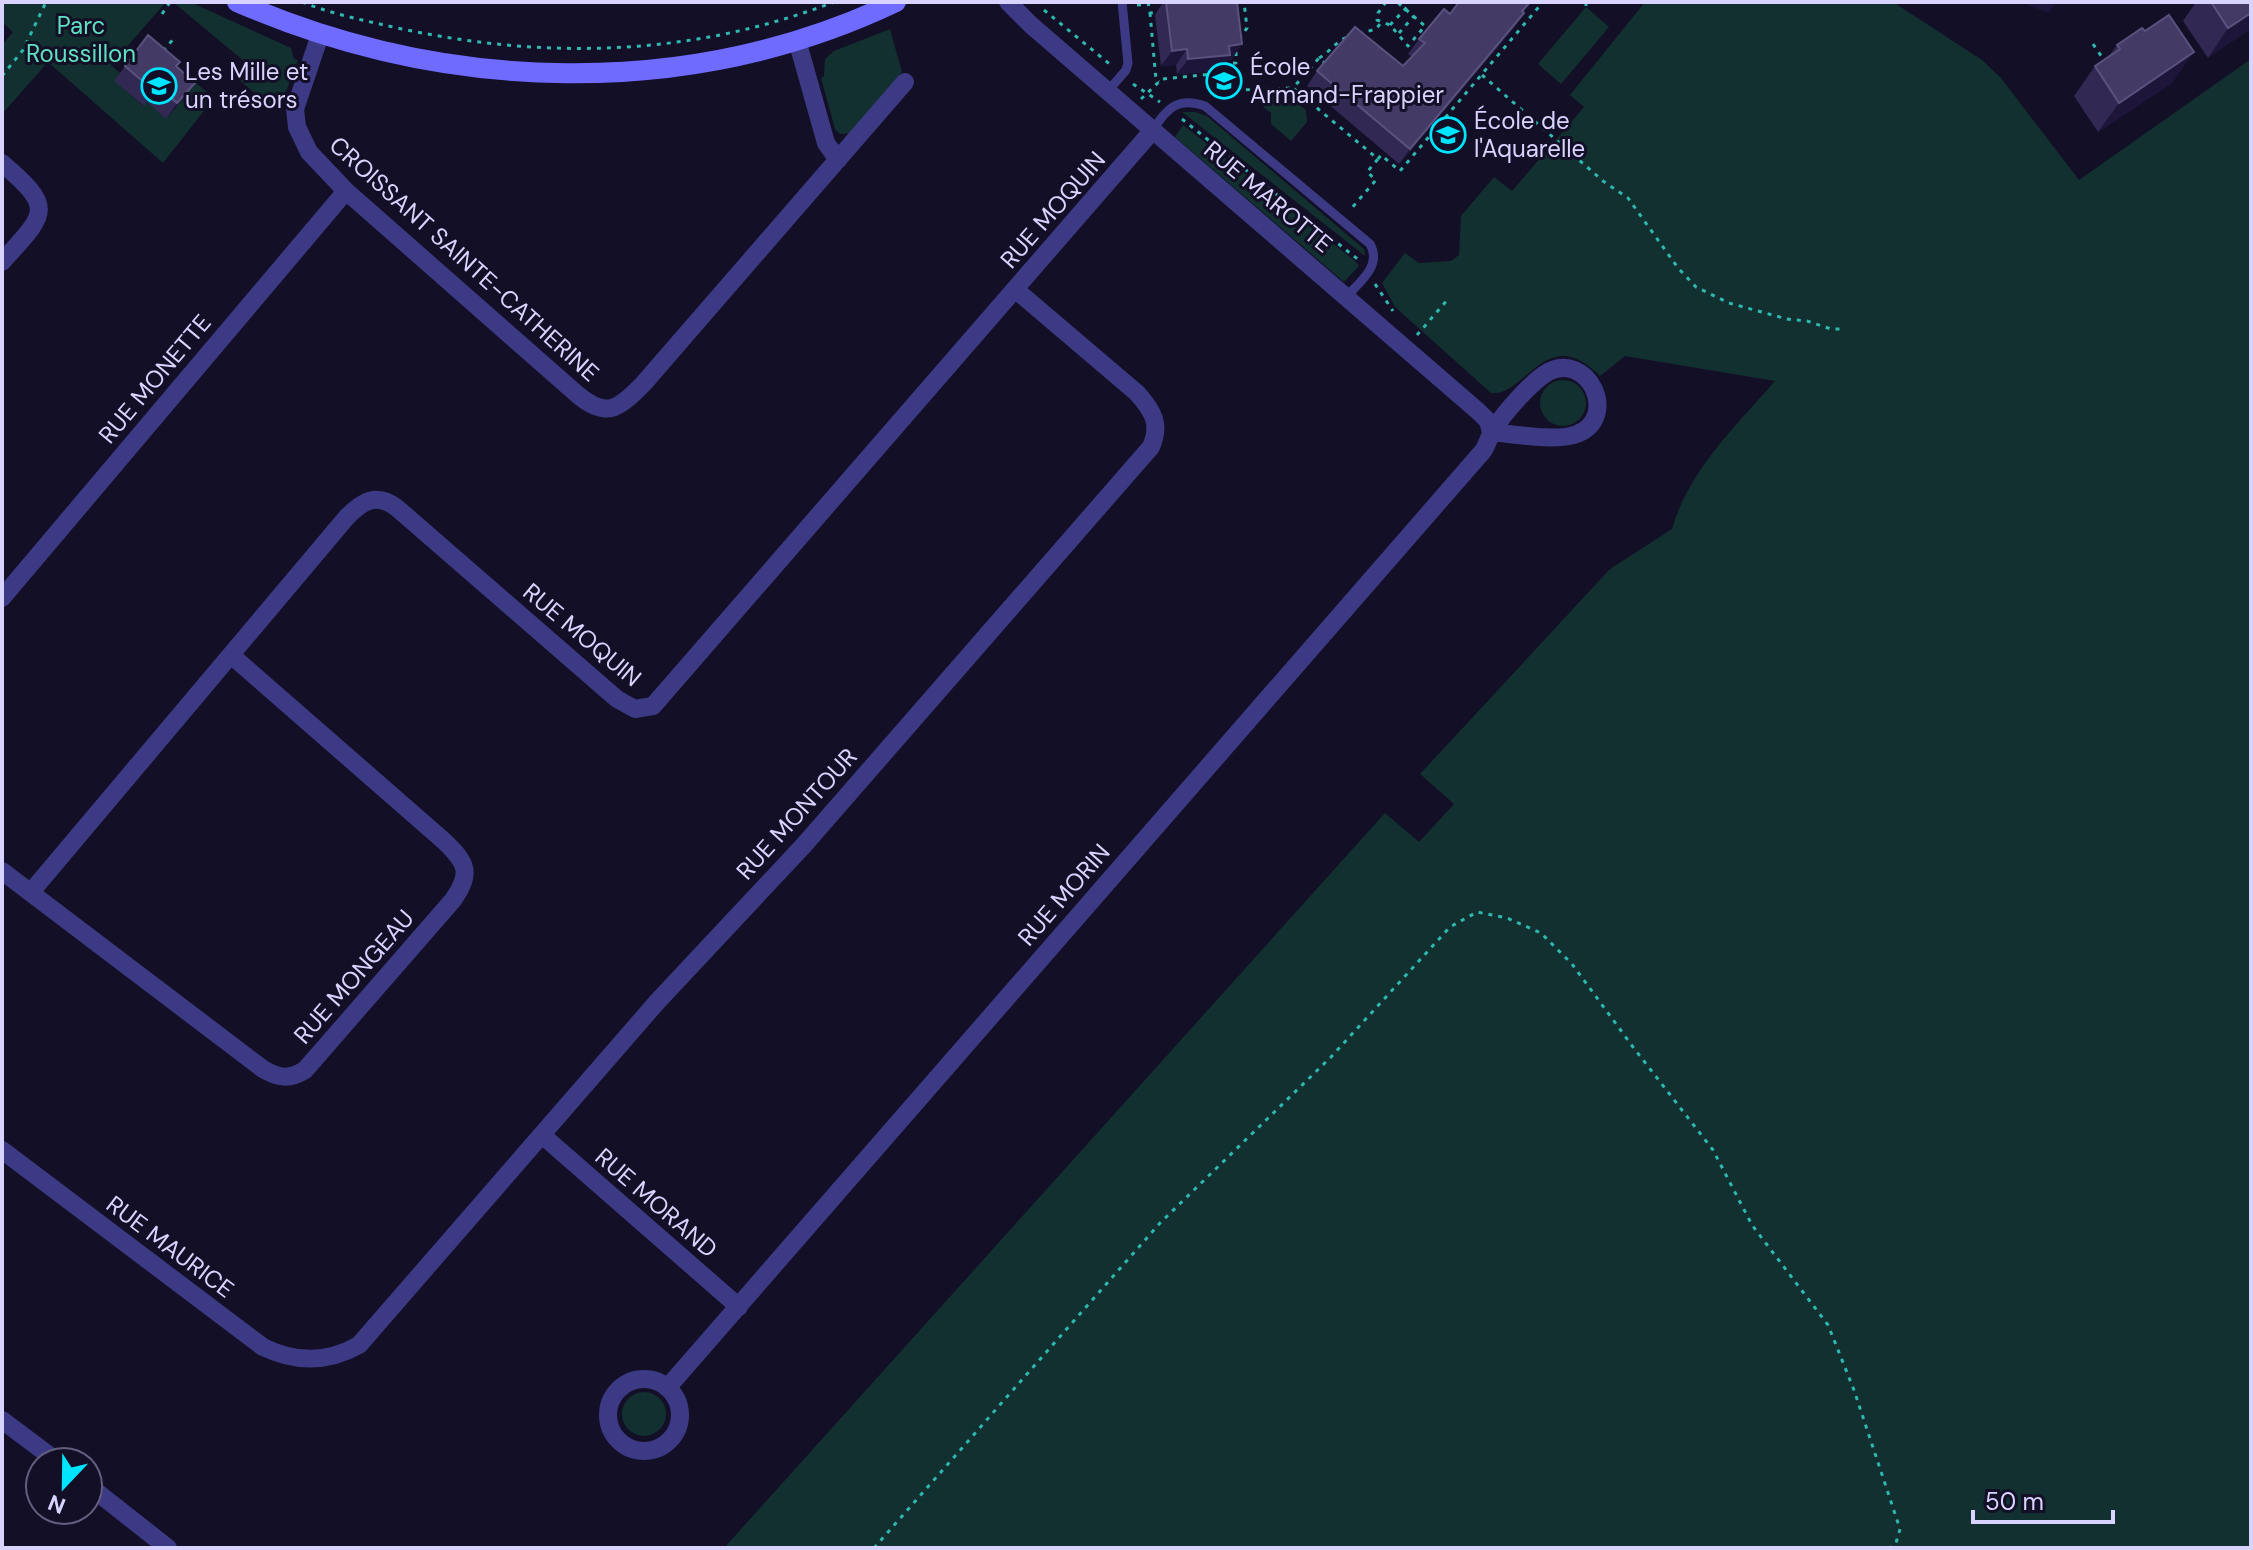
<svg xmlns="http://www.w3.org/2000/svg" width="2253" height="1550" font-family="'DM Sans',sans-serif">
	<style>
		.green { fill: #12302f }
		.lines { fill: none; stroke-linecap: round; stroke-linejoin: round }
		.path { stroke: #2fb8b0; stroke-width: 3; stroke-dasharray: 4 6; stroke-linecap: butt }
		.lane { stroke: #3d3a85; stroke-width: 9 }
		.street { stroke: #3d3a85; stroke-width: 18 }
		.secondary { stroke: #6f6bff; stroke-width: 20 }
		.wall { fill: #312854 }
		.shaded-wall { fill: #1d163a }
		.building { fill: #433a66; stroke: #5a527e; stroke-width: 2 }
		.labels { text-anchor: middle; stroke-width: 6; stroke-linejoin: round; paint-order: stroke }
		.park-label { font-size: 24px; fill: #5fe0c0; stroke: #130f26 }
		.poi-label { font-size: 24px; fill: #d9d4ff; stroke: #130f26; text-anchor: start }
		.street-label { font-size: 24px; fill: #d9d4ff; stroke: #130f26 }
	</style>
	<rect width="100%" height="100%" fill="#130f26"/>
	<path class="green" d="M2 2H166L111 65 121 74 115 81 143 106 147 102 166 118 169 85 182 71 214 98 163 163 48 62 2 114V45L13 32 2 22Z
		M173 2H190L291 48 294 59 298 60C277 119 278 114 234 75L245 62Z
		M1645 2H1893L1982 60 2001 78 2079 180 2251 59V1548H724L1385 813 1419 842 1454 804 1420 774 1610 569 1672 529C1689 470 1735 427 1775 381L1625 356 1600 376C1546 321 1526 397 1491 393L1395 307 1382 283 1405 253 1419 263 1451 261 1459 255 1461 216 1494 177 1512 191 1584 107 1570 95Z
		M1586 7 1609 27 1561 84 1538 64Z
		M890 29 902 72 850 133 840 134 835 129 821 78 824 76 825 59 834 51Z
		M1272 95 1282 103 1290 98 1306 110 1307 122 1291 141 1271 124V113L1263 107Z
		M1182 112H1195L1207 116 1364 249 1365 256Z
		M1183 125 1355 261 1359 266 1344 282 1175 137Z
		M1540 403a23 23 0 1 1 46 0a23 23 0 1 1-46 0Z
		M622 1414a22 22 0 1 1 44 0a22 22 0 1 1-44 0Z"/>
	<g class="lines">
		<path class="path" d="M302 2C335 15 367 21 402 29 549 60 693 56 834 2
			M1148 2 1150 13 1158 12
			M1386 2 1378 13 1377 20 1390 25 1408 46 1425 26 1397 2
			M1586 2V7
			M1137 5 1149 4
			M1044 10 1112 66
			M1150 13 1156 80 1159 82
			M162 14 170 2
			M1390 25 1412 2
			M1399 33 1414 16
			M1359 34 1376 29 1380 24
			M1239 39 1247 28 1244 2
			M2093 44 2104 60
			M163 51 175 37
			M1319 58C1330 52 1337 40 1348 37
			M1326 64 1319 58 1293 88 1378 159 1367 172 1376 180 1350 210
			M1222 73V64L1236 63V50
			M1482 75 1603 181 1628 198 1678 268 1696 287 1729 303 1787 319 1807 321 1831 329H1842
			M2 76 23 50 46 2
			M1133 84 1160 102
			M1284 89 1285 99
			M1141 99 1162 79 1222 73 1240 90 1293 88
			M1182 119 1360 261
			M1378 159 1381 155 1400 171 1543 2
			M1375 284 1393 311
			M1417 335 1449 298
			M874 1548 1160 1223 1331 1057 1450 927 1477 912 1507 918 1541 933 1572 964 1633 1047 1713 1150 1752 1225 1828 1325 1854 1390 1900 1529 1896 1543 1890 1548"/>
		<path class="lane" d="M1108 91 1126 70 1128 63 1122 2
			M1153 130C1166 109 1178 96 1205 106L1370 244C1382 265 1361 281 1347 296"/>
		<path class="street" d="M1008 2 1031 25 1479 412 1488 421 1491 432
			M320 35 295 109 297 127 309 152 346 191 578 395C608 420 620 407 644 383L905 82
			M797 40 826 143 838 160
			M2 163C56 209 46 213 2 262
			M2 598 346 191
			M2 871 263 1069C278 1078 289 1080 305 1070L453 900C472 873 467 863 444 841L231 655
			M31 892 346 518C362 501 377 492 397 508L617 699 635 709 653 706 1153 130
			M542 1135 739 1307
			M2 1150 263 1347C296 1363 327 1363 359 1345L657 1002 804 845 1151 447C1161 424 1153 411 1137 393L1016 290
			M608 1415a36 36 0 1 1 72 0a36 36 0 1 1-72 0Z
			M668 1387 1483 451C1488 444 1489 436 1493 430 1505 412 1531 382 1548 372 1588 351 1620 417 1577 434 1558 442 1513 434 1491 432
			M2 1420 58 1462
			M88 1485 168 1548"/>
		<path class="secondary" d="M237 2C445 93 688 101 896 2"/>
	</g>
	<path class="wall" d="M1163 2H1237L1242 44 1231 60H1227L1219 71 1177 74 1176 65 1161 66 1155 15Z
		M1455 2H1532L1523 12 1514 28 1399 164 1307 86 1317 71 1403 66 1412 57 1408 54 1419 39 1450 14 1457 4Z
		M2196 2H2251L2208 58 2183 21Z
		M2117 45 2173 82 2098 132 2074 96 2095 66 2109 56Z
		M125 66 177 67 184 98 166 119 147 102 144 106 114 81Z"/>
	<path class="shaded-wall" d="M2021 2H2056L2048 13Z
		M1524 13 1514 28 1399 164 1410 149Z
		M2251 13V29L2208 58 2228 28Z
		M1242 44 1231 60H1227L1219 71 1177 74 1188 59 1229 46Z
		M1187 49 1176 65 1161 66 1172 51Z
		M2194 52 2173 82 2098 132 2119 103Z
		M195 83 184 98 166 119 177 103Z"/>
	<path class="building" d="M1166 2H1237L1242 44 1229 46 1230 55 1188 59 1187 49 1172 51Z
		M1459 2H1530L1522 11 1524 13 1410 149 1317 71 1355 27 1403 66 1425 43 1419 39 1444 9 1450 14Z
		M2211 2H2251V13L2228 28Z
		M2169 15 2194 52 2119 103 2095 66 2120 49 2117 45 2142 28 2145 31Z
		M148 35 180 62 176 66 195 83 177 103 158 87 154 91 125 66Z"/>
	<defs>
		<symbol id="school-ring" viewBox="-11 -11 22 22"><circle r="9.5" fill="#130f26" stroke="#00e5ff" stroke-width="1.5"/><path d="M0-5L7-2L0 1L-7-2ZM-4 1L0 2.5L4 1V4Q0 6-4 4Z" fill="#00e5ff"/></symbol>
	</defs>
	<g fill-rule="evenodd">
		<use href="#school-ring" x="1204" y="61" width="40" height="40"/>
		<use href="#school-ring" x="139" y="66" width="40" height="40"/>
		<use href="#school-ring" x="1428" y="115" width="40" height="40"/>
	</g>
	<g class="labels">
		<g class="park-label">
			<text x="81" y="34">Parc<tspan x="81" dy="28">Roussillon</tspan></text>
		</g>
		<g class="poi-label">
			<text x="1250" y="75">École<tspan x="1250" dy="28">Armand-Frappier</tspan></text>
			<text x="185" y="80">Les Mille et<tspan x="185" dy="28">un trésors</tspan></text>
			<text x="1474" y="129">École de<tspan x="1474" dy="28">l'Aquarelle</tspan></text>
		</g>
		<g class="street-label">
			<text transform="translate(1268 197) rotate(40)" y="8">RUE MAROTTE</text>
			<text transform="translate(1053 210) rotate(-49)" y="8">RUE MOQUIN</text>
			<text transform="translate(464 259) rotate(42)" y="8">CROISSANT SAINTE-CATHERINE</text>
			<text transform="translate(155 379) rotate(-50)" y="8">RUE MONETTE</text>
			<text transform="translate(582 635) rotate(40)" y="8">RUE MOQUIN</text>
			<text transform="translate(797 814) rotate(-48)" y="8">RUE MONTOUR</text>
			<text transform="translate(1064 895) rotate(-49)" y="8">RUE MORIN</text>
			<text transform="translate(354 977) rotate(-49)" y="8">RUE MONGEAU</text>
			<text transform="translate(656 1203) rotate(41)" y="8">RUE MORAND</text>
			<text transform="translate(170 1247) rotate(37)" y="8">RUE MAURICE</text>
		</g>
	</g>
	<rect width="2253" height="1550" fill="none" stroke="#d9d4ff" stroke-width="8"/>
	<g transform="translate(64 1486) rotate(202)"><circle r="38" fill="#130f26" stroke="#625e7d" stroke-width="2"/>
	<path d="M0-6L14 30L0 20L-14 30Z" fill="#00e5ff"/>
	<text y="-12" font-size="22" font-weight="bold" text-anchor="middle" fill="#d9d4ff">N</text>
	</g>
	<path d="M1973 1510v12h140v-12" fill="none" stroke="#d9d4ff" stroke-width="4"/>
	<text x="1985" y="1510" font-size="24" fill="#d9d4ff" stroke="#130f26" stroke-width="6" paint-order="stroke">50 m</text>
</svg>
